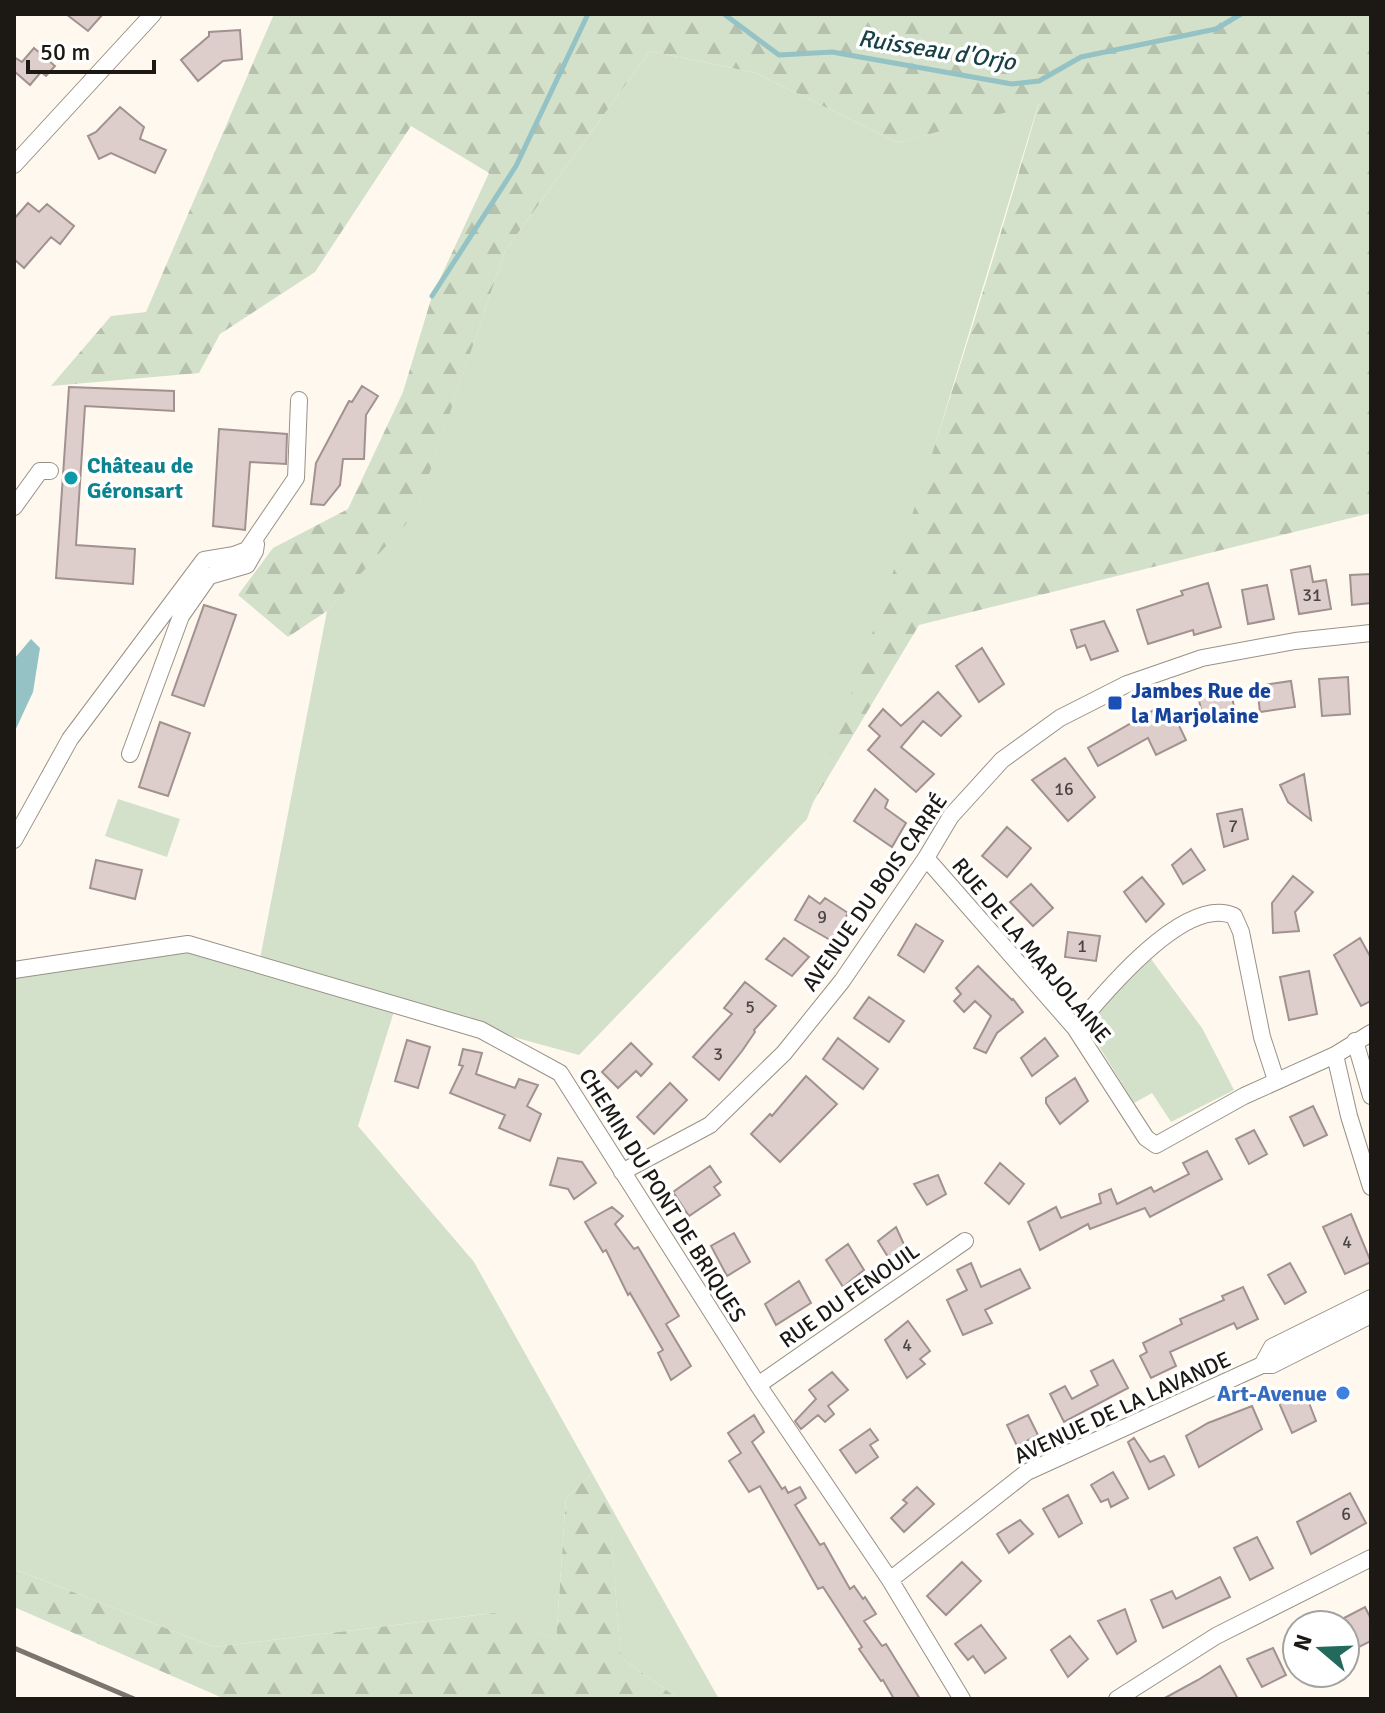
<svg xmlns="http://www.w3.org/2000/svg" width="1385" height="1713" font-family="Signika,sans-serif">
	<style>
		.green { fill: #d3e1ca }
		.forest { fill: url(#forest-firs) }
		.water { fill: #94c2c5 }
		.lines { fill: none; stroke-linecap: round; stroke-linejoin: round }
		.stream { stroke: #94c2c5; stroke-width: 5 }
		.building { fill: #ddcdcb; stroke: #a19190; stroke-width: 2 }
		.street-casing { stroke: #999186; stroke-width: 18 }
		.street { stroke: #fff; stroke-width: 16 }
		.rail { stroke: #7a766f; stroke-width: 5 }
		.culture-dot { fill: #0f9aa8; stroke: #fff; stroke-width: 3 }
		.transit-dot { fill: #1a4fb4; stroke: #fff; stroke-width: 3 }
		.shop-dot { fill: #3f7fe0; stroke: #fff; stroke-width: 3 }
		.labels { text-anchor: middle; stroke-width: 7; stroke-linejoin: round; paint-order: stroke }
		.number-label { font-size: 18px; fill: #4c4642 }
		.culture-label { font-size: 22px; font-weight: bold; fill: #0d838f; stroke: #fff; text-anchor: start }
		.transit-label { font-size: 22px; font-weight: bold; fill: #164399; stroke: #fff; text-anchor: start }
		.street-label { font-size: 22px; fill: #1c1915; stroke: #fff }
		.shop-label { font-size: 22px; font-weight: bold; fill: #366cbe; stroke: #fff; text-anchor: end }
		.water-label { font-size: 24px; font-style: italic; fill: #184246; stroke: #fff }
	</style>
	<defs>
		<pattern id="forest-firs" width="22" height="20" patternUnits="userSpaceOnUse" patternTransform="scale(2)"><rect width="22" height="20" fill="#d3e1ca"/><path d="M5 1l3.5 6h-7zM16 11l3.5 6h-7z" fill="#b5c0ad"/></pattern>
	</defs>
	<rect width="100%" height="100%" fill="#fff8ee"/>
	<path class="green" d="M650 51 756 73 898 143 1039 102 898 567 807 819 579 1055 396 1005 358 1126 474 1262 592 1473 566 1498 556 1640 493 1613 214 1647 14 1569V970L188 944 259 964 327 611 416 512 505 251Z
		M118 799 180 819 167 857 105 836Z
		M1151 959 1202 1028 1234 1090 1171 1122 1152 1093 1134 1103 1092 1035C1092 1008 1133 977 1151 959Z
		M617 1518 719 1699H679L621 1658 610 1525Z"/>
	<path class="forest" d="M274 14H1371V513L919 625 812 804C896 573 971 339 1039 103L898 143 756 73 650 51 505 251 416 513 327 611 288 637 238 595 273 548 348 509 403 392 432 296 489 173 411 126 315 272 220 334 199 373 51 386 111 316 146 312Z
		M592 1473 617 1518 611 1534 621 1658 679 1699H225L14 1607V1569L214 1647 494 1613 556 1640 566 1498Z"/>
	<path class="water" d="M31 639 40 648 33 692 14 733V659Z"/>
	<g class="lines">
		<path class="stream" d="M724 14 779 55 832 52 1012 84 1039 81 1081 57 1216 29 1241 14
			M432 296 516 166 588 14"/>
	</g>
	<path class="building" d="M66 14H103L88 31Z
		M240 30 242 59 223 61 198 81 181 60 209 36V32Z
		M34 48 55 66 46 76 41 72 30 85 14 71V57L22 62Z
		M120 107 144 127 140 139 166 150 155 173 111 153 99 159 88 136 96 132Z
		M28 203 39 212 47 204 74 226 60 244 51 237 24 268 14 259V219Z
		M362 386 378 396 366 415 364 459H343L340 485 324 505 311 504 316 463 349 401 352 402Z
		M69 387 174 391V411L85 406 76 545 135 549 133 584 56 578Z
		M219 429 287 434 286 464 250 462 245 530 213 526Z
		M1310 566 1313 582 1326 580 1331 609 1299 614 1291 570Z
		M1371 574V603L1352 605 1350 575Z
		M1208 583 1221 627 1194 635 1193 630 1148 644 1137 610 1183 595 1181 591Z
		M1267 585 1274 619 1248 624 1242 590Z
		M204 605 236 615 204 706 172 695Z
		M1104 621 1118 651 1091 660 1085 645 1077 648 1071 630Z
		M982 648 1004 684 979 702 956 666Z
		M1348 677 1350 714 1322 716 1319 679Z
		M1291 681 1295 707 1260 712 1257 686Z
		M1230 688 1235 711 1203 718 1198 696Z
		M938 692 961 716 941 736 923 721 901 747 934 774 916 792 868 750 880 736 869 726 883 709 901 726Z
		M1171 709 1186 740 1156 755 1148 738 1098 766 1088 748 1154 710 1157 716Z
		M160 722 190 733 168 796 139 787Z
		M1065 758 1095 797 1068 821 1032 780Z
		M1304 774 1311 820 1288 802 1280 785Z
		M875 789 888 800 885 808 906 823 892 847 854 821Z
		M1242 809 1248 839 1224 847 1217 814Z
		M1007 827 1031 848 1007 877 982 856Z
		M1191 849 1205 870 1183 884 1172 865Z
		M96 860 142 870 135 899 90 888Z
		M1293 876 1313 892 1295 912 1299 931 1273 933 1272 903Z
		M1142 877 1164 904 1146 922 1124 892Z
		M1031 884 1053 908 1033 926 1010 902Z
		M809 896 820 904 825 898 848 913 832 941 795 920Z
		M916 924 943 941 924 972 898 955Z
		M1068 932 1100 936 1096 961 1065 957Z
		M784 938 809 957 792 976 766 959Z
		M1360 938 1371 958V1001L1361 1006 1334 955Z
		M978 966 1012 1000 1013 999 1023 1012 997 1033 986 1053 974 1048 991 1016 975 1001 964 1012 954 1001 961 994 956 988Z
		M1309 971 1317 1014 1289 1020 1280 977Z
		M745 982 776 1006 754 1030 755 1032 742 1051 719 1080 693 1057 732 1014 724 1008Z
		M869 997 904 1021 889 1042 854 1018Z
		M838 1038 878 1069 863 1089 823 1059Z
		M1045 1038 1058 1056 1032 1076 1021 1058Z
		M407 1040 430 1047 418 1088 395 1081Z
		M631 1043 652 1064 641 1076 636 1071 618 1088 602 1072Z
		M463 1049 482 1053 476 1074 515 1088 519 1079 538 1085 527 1106 541 1114 530 1141 499 1128 505 1115 450 1093 463 1066 459 1065Z
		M806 1076 837 1104 780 1162 751 1134 770 1114 772 1116Z
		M1075 1078 1088 1101 1060 1124 1046 1103V1098Z
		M670 1083 687 1100 654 1134 637 1117Z
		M1313 1106 1327 1135 1304 1146 1290 1117Z
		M1254 1130 1267 1154 1249 1164 1236 1139Z
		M1207 1151 1222 1179 1150 1217 1145 1208 1090 1229 1088 1224 1040 1250 1028 1222 1056 1207 1061 1218 1101 1203 1099 1194 1111 1189 1117 1204 1151 1187 1154 1192 1189 1174 1183 1163Z
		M558 1158 582 1162 596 1183 574 1199 568 1189 550 1185Z
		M1000 1163 1024 1184 1009 1204 985 1183Z
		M710 1166 721 1182 714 1187 720 1195 689 1216 673 1192Z
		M938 1175 946 1194 927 1205 914 1184Z
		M612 1207 623 1216 615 1224 634 1249 638 1247 679 1316 666 1324 691 1366 671 1380 658 1353 663 1350 630 1293 628 1295 606 1250 603 1252 585 1222Z
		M1351 1214 1371 1262 1345 1274 1323 1227Z
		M896 1227 906 1249 890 1260 878 1241Z
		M734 1233 750 1262 727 1276 711 1246Z
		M848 1244 864 1270 843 1287 826 1260Z
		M971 1263 981 1287 1020 1269 1030 1288 985 1310 992 1323 963 1335 947 1300 967 1290 957 1270Z
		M1290 1263 1306 1292 1285 1304 1268 1275Z
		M799 1281 811 1303 776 1325 765 1304Z
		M1243 1287 1258 1319 1237 1329 1234 1323 1170 1352 1176 1366 1151 1378 1140 1356 1147 1352 1143 1343 1182 1324 1180 1319 1224 1300 1222 1296Z
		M908 1321 930 1351 920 1359 925 1364 907 1378 885 1340Z
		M1113 1360 1128 1388 1064 1422 1050 1394 1065 1386 1072 1399 1098 1385 1091 1371Z
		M832 1372 848 1390 828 1406 834 1414 825 1422 818 1415 801 1429 795 1421 816 1399 809 1390Z
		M1304 1390 1316 1421 1292 1433 1279 1403Z
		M1252 1406 1262 1429 1199 1467 1186 1436 1208 1423Z
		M754 1415 764 1432 752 1442 782 1489 785 1487 788 1493 800 1487 806 1498 795 1505 820 1545 824 1543 850 1589 854 1586 863 1599 865 1597 876 1614 864 1621 882 1646 886 1644 920 1699H894L883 1680 881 1681 859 1649 862 1647 823 1587 818 1589 760 1486 749 1492 729 1461 741 1453 728 1433Z
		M1028 1415 1038 1435 1017 1446 1007 1425Z
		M870 1429 878 1440 870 1445 878 1457 856 1473 840 1450Z
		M1134 1438 1150 1462 1164 1456 1166 1459 1174 1475 1149 1489 1128 1442Z
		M1113 1472 1128 1498 1111 1507 1108 1499 1101 1502 1091 1485Z
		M917 1487 934 1504 904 1532 891 1518 907 1503 903 1500Z
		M1350 1493 1366 1523 1311 1554 1297 1522Z
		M1068 1495 1082 1523 1059 1537 1043 1509Z
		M1020 1520 1033 1534 1009 1553 997 1534Z
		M1257 1537 1273 1568 1250 1580 1234 1548Z
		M962 1562 981 1581 946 1615 927 1596Z
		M1220 1577 1230 1597 1163 1628 1151 1600 1172 1591 1176 1599Z
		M1365 1607 1371 1619V1641L1359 1647 1344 1618Z
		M1125 1609 1136 1641 1117 1654 1098 1621Z
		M981 1625 1006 1658 985 1673 973 1656 968 1660 955 1644Z
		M1070 1636 1088 1659 1068 1677 1051 1650Z
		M1273 1648 1286 1675 1262 1687 1247 1659Z
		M1220 1666 1238 1699H1163L1198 1680Z"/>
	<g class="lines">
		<defs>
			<path id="street" d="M14 165 153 14
				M14 507 40 471H50
				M130 754 181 616 209 576 247 565 255 551 256 544
				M14 840 70 739 204 560 234 555 247 550 296 478 299 400
				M926 858 1075 1028 1146 1138 1156 1145 1244 1096 1335 1055 1371 1033
				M14 970 188 944 481 1030 560 1073 758 1385 890 1580 962 1699
				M1075 1028C1103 994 1185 894 1234 916L1241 932 1262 1037 1276 1080
				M1355 1041 1371 1096
				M1335 1055 1349 1116 1371 1187
				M622 1172 710 1125 784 1053 842 981 926 858 951 816 1002 760 1060 718 1127 684 1202 658 1295 641 1371 633
				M1371 1298 1272 1347 1262 1365H1272L1371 1315
				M758 1385 965 1241
				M890 1580 1027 1472 1262 1365
				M1117 1699 1216 1636 1371 1558"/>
		</defs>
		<use href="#street" class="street-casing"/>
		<use href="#street" class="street"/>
		<path class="rail" d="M14 1648 134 1699"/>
	</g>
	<circle class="culture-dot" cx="71" cy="478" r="8"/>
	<rect class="transit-dot" x="1107" y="695" width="16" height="16" rx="4"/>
	<circle class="shop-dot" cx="1343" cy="1393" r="8"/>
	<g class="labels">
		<g class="number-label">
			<text x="1312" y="601">31</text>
			<text x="1064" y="795">16</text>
			<text x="1233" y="832">7</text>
			<text x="822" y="923">9</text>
			<text x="1082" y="952">1</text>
			<text x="750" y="1013">5</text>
			<text x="718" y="1060">3</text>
			<text x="1347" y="1248">4</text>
			<text x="907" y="1351">4</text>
			<text x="1346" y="1520">6</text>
		</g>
		<g class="culture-label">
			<text x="87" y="473">Château de<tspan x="87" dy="25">Géronsart</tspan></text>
		</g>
		<g class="transit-label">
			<text x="1131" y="698">Jambes Rue de<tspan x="1131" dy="25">la Marjolaine</tspan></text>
		</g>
		<g class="street-label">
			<text transform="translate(874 892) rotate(-55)" y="8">AVENUE DU BOIS CARRÉ</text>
			<text transform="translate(1032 950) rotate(50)" y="8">RUE DE LA MARJOLAINE</text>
			<text transform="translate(663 1195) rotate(58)" y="8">CHEMIN DU PONT DE BRIQUES</text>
			<text transform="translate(849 1295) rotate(-35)" y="8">RUE DU FENOUIL</text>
			<text transform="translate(1122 1407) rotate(-25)" y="8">AVENUE DE LA LAVANDE</text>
		</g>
		<g class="shop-label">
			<text x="1327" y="1401">Art-Avenue</text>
		</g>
		<g class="water-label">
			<text transform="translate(937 50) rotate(9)" y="8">Ruisseau d'Orjo</text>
		</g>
	</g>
	<rect width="1385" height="1713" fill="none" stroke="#1c1915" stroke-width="32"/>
	<g transform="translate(1321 1649) rotate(289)"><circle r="38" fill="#ffffff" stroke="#a4a3a1" stroke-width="2"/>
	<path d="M0-6L14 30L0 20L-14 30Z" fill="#23695c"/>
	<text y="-12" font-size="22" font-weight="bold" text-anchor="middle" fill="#1c1915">N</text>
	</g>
	<path d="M28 60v12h126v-12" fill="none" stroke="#1c1915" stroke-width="4"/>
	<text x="40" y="60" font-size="24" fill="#1c1915" stroke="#ffffff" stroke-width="6" paint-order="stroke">50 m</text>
</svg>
